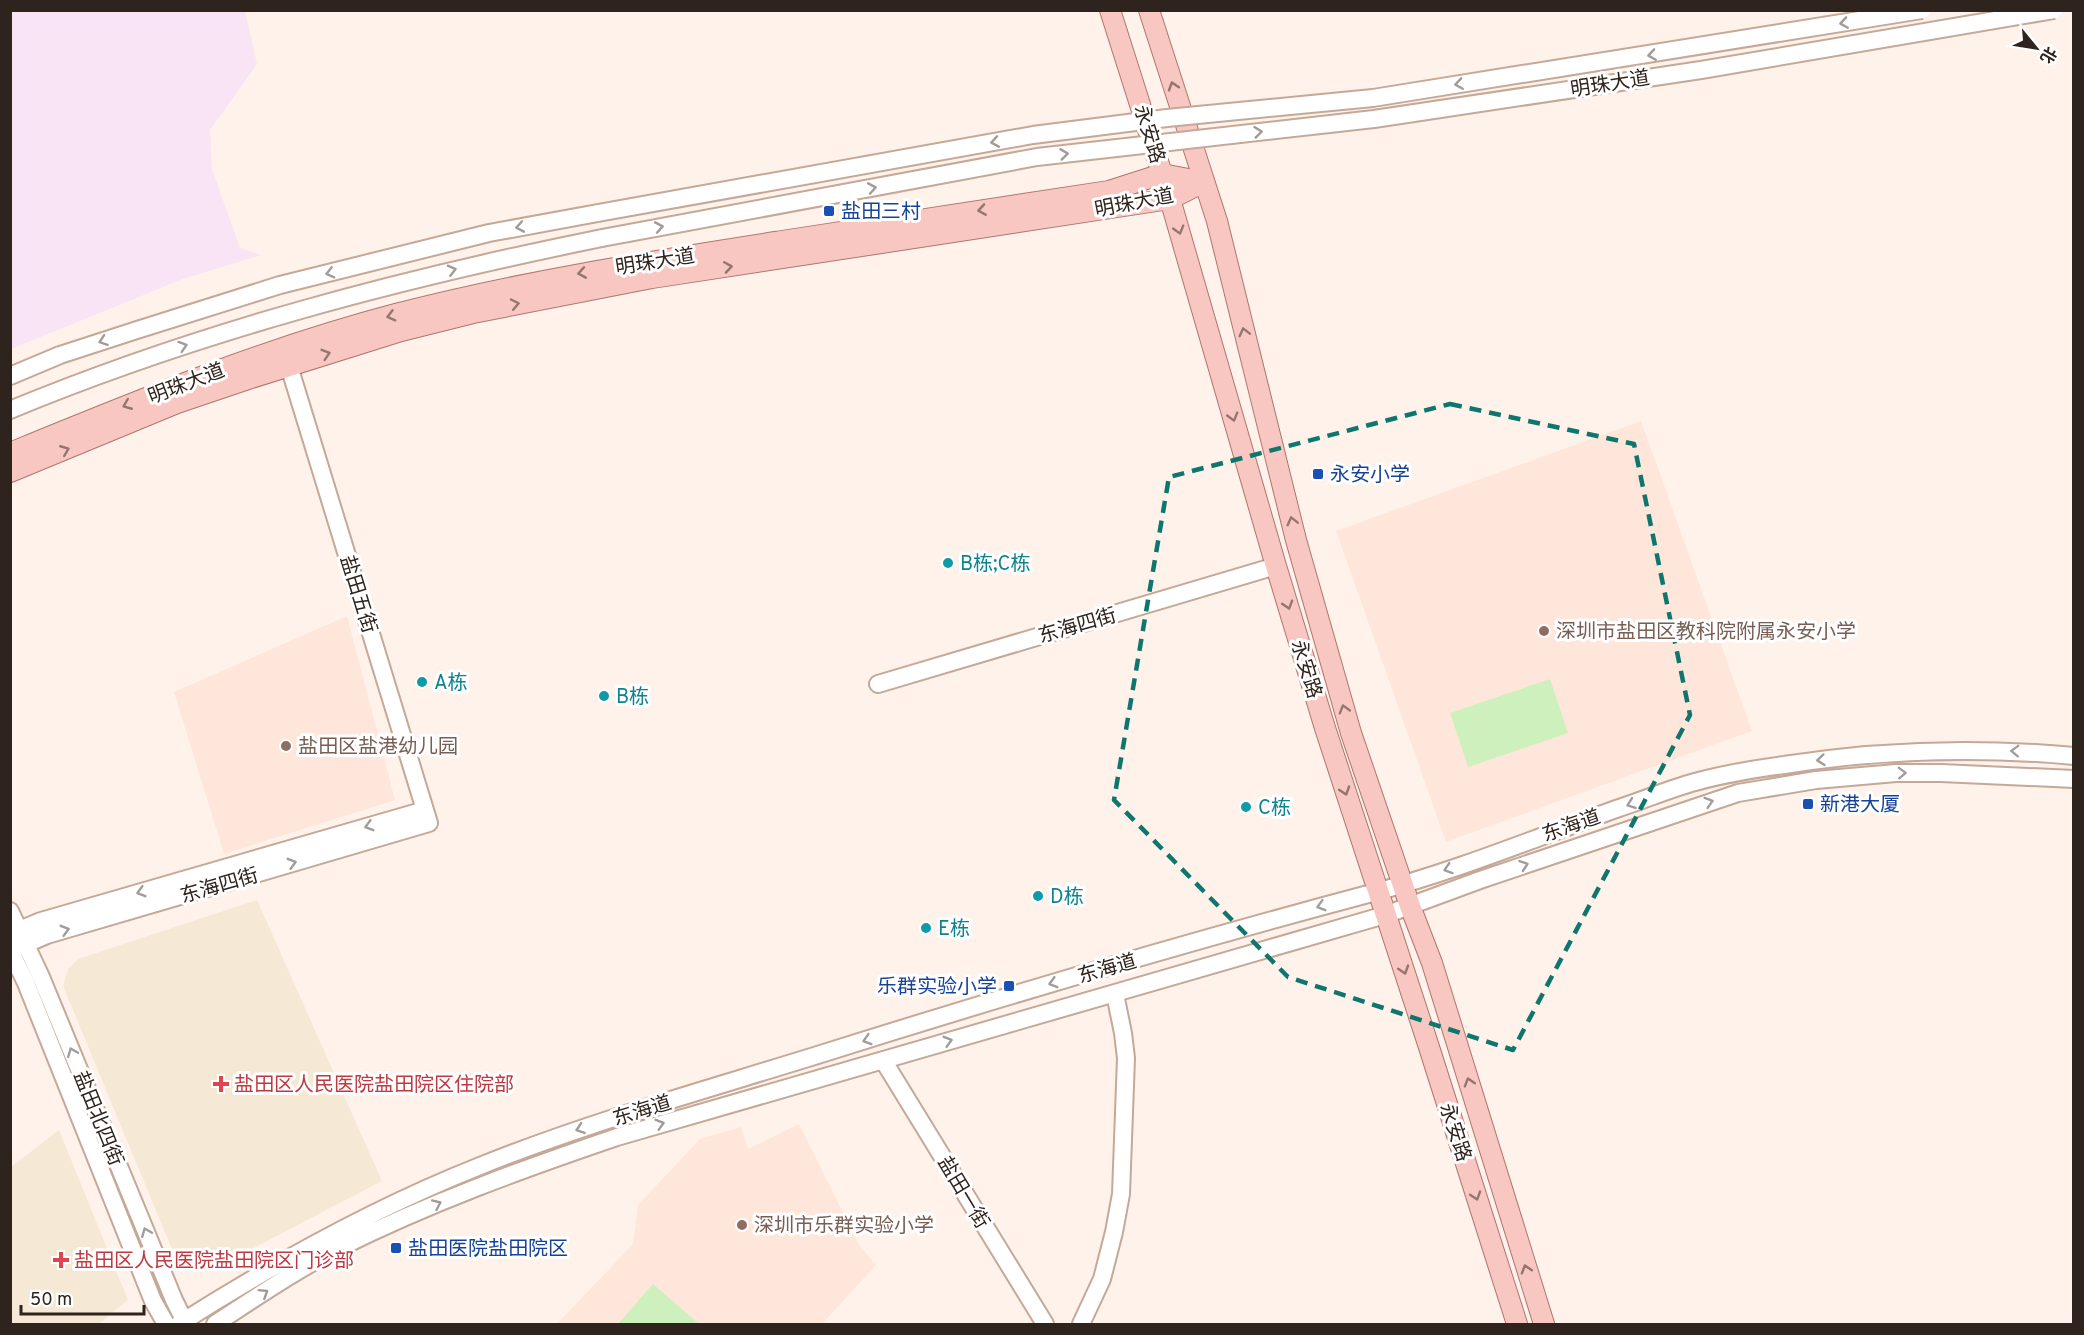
<svg xmlns="http://www.w3.org/2000/svg" width="2084" height="1335" font-family="Overpass,'Noto Sans SC',sans-serif">
	<style>
		.built { fill: #fee7da }
		.industrial { fill: #f8e4f4 }
		.medical { fill: #f5e9d5 }
		.green { fill: #cdf0bc }
		.lines { fill: none; stroke-linecap: round; stroke-linejoin: round }
		.minor-casing { stroke: #c5a897; stroke-width: 20 }
		.major-casing { stroke: #af756d; stroke-width: 22 }
		.minor { stroke: #fff; stroke-width: 16 }
		.major { stroke: #f8c7c1; stroke-width: 20 }
		.minor-bridge-casing { stroke: #c5a897; stroke-width: 20; stroke-linecap: butt }
		.minor-bridge { stroke: #fff; stroke-width: 16 }
		.oneway { stroke: #a19c99 }
		.oneway2 { stroke: #94766f }
		.marked { fill: none; stroke: #0f766e; stroke-width: 4.5; stroke-dasharray: 12 8; stroke-linejoin: round }
		.transit-dot { fill: #1a4fb4; stroke: #fff; stroke-width: 2 }
		.culture-dot { fill: #0f9aa8; stroke: #fff; stroke-width: 2 }
		.education-dot { fill: #8d6e63; stroke: #fff; stroke-width: 2 }
		.health-dot { fill: #e0444e; stroke: #fff; stroke-width: 2 }
		.labels { text-anchor: middle; stroke-width: 6; stroke-linejoin: round; paint-order: stroke }
		.street-label { font-size: 20px; fill: #2f241d; stroke: #fff }
		.transit-label { font-size: 20px; fill: #164399; stroke: #fff; text-anchor: start }
		.culture-label { font-size: 20px; fill: #0d838f; stroke: #fff; text-anchor: start }
		.education-label { font-size: 20px; fill: #785e54; stroke: #fff; text-anchor: start }
		.health-label { font-size: 20px; fill: #be3a42; stroke: #fff; text-anchor: start }
	</style>
	<rect width="100%" height="100%" fill="#fef2eb"/>
	<path class="built" d="M1641 421 1752 731 1446 842 1336 531Z
		M347 616 395 800 224 854 174 692Z
		M799 1124 859 1245 876 1265 822 1324H557L633 1244 638 1205 700 1139 741 1127 748 1149Z"/>
	<path class="industrial" d="M11 10 245 11 257 64 210 130 212 169 240 248 261 255 183 279 11 349Z"/>
	<path class="medical" d="M257 900 382 1181 223 1264 196 1270 176 1259 63 986 68 969 78 959Z
		M59 1130 128 1300 99 1324H11V1167Z"/>
	<path class="green" d="M1550 679 1568 733 1468 767 1450 713Z
		M653 1284 699 1324H618Z"/>
	<g class="lines">
		<defs>
			<path id="minor" d="M10 376 60 355 137 330 280 285 489 233 598 213
				M10 410C201 331 400 279 602 238
				M878 684 1276 566
				M10 911 41 977 174 1300 186 1324
				M10 934 41 921 425 810
				M10 950 26 983 153 1301 166 1324
				M10 951 47 935 429 823 289 366
				M883 1060 1045 1324
				M179 1324C275 1263 374 1208 480 1166 592 1121 709 1089 824 1053 1005 996 1188 942 1372 893 1456 871 1538 837 1619 808 1644 800 1669 789 1695 782 1724 774 1754 769 1784 765 1879 750 1977 747 2074 756
				M215 1324C255 1298 296 1270 339 1248 429 1203 523 1169 617 1137L1385 915 1480 880 1738 793 1816 780 1896 773H1941L2074 779
				M1081 1324 1102 1279 1114 1232 1121 1194 1126 1058 1123 1033 1115 994"/>
			<path id="major" d="M1110 10 1170 199 1276 566 1325 728 1428 1044 1517 1324
				M1149 10 1217 221 1296 540 1351 733 1410 906 1432 963 1544 1324
				M10 453C137 401 263 349 396 314 523 281 653 261 782 241 891 224 1000 207 1109 191L1162 174 1204 182
				M10 472 177 403 248 379 401 331 473 313 652 278 1170 199 1204 182"/>
		</defs>
		<use href="#minor" class="minor-casing"/>
		<use href="#major" class="major-casing"/>
		<use href="#minor" class="minor"/>
		<use href="#major" class="major"/>
		<defs>
			<path id="minor-bridge" d="M598 213 1033 135 1167 118 1373 98 1922 10
				M602 238 1037 157 1374 119 1701 70 2054 10"/>
		</defs>
		<use href="#minor-bridge" class="minor-bridge-casing"/>
		<use href="#minor-bridge" class="minor-bridge"/>
	</g>
	<defs><path id="oneway-chevron" d="M-2-3.5L2.5 0L-2 3.5" fill="none" stroke-width="1.6" stroke-linecap="round" stroke-linejoin="round" transform="scale(1.5)"/></defs>
	<g class="oneway">
		<use href="#oneway-chevron" transform="translate(1844 23) rotate(171)"/>
		<use href="#oneway-chevron" transform="translate(1652 55) rotate(171)"/>
		<use href="#oneway-chevron" transform="translate(1459 84) rotate(171)"/>
		<use href="#oneway-chevron" transform="translate(1258 132) rotate(-6)"/>
		<use href="#oneway-chevron" transform="translate(995 142) rotate(170)"/>
		<use href="#oneway-chevron" transform="translate(1064 154) rotate(-7)"/>
		<use href="#oneway-chevron" transform="translate(872 188) rotate(-10)"/>
		<use href="#oneway-chevron" transform="translate(520 227) rotate(170)"/>
		<use href="#oneway-chevron" transform="translate(659 227) rotate(-10)"/>
		<use href="#oneway-chevron" transform="translate(452 270) rotate(-14)"/>
		<use href="#oneway-chevron" transform="translate(330 273) rotate(166)"/>
		<use href="#oneway-chevron" transform="translate(103 341) rotate(161)"/>
		<use href="#oneway-chevron" transform="translate(183 346) rotate(-18)"/>
		<use href="#oneway-chevron" transform="translate(2015 751) rotate(-178)"/>
		<use href="#oneway-chevron" transform="translate(1821 760) rotate(174)"/>
		<use href="#oneway-chevron" transform="translate(1902 773) rotate(-2)"/>
		<use href="#oneway-chevron" transform="translate(1709 802) rotate(-17)"/>
		<use href="#oneway-chevron" transform="translate(1631 804) rotate(160)"/>
		<use href="#oneway-chevron" transform="translate(369 826) rotate(164)"/>
		<use href="#oneway-chevron" transform="translate(292 863) rotate(-16)"/>
		<use href="#oneway-chevron" transform="translate(1524 865) rotate(-19)"/>
		<use href="#oneway-chevron" transform="translate(1448 869) rotate(162)"/>
		<use href="#oneway-chevron" transform="translate(141 892) rotate(164)"/>
		<use href="#oneway-chevron" transform="translate(1321 906) rotate(164)"/>
		<use href="#oneway-chevron" transform="translate(65 930) rotate(-16)"/>
		<use href="#oneway-chevron" transform="translate(1053 983) rotate(164)"/>
		<use href="#oneway-chevron" transform="translate(867 1040) rotate(163)"/>
		<use href="#oneway-chevron" transform="translate(948 1041) rotate(-16)"/>
		<use href="#oneway-chevron" transform="translate(72 1052) rotate(-112)"/>
		<use href="#oneway-chevron" transform="translate(660 1124) rotate(-16)"/>
		<use href="#oneway-chevron" transform="translate(580 1129) rotate(161)"/>
		<use href="#oneway-chevron" transform="translate(437 1204) rotate(-24)"/>
		<use href="#oneway-chevron" transform="translate(146 1232) rotate(-112)"/>
		<use href="#oneway-chevron" transform="translate(264 1293) rotate(-32)"/>
	</g>
	<g class="oneway2">
		<use href="#oneway-chevron" transform="translate(1173 86) rotate(-108)"/>
		<use href="#oneway-chevron" transform="translate(982 210) rotate(171)"/>
		<use href="#oneway-chevron" transform="translate(1179 230) rotate(74)"/>
		<use href="#oneway-chevron" transform="translate(728 267) rotate(-9)"/>
		<use href="#oneway-chevron" transform="translate(582 273) rotate(170)"/>
		<use href="#oneway-chevron" transform="translate(515 304) rotate(-12)"/>
		<use href="#oneway-chevron" transform="translate(391 316) rotate(165)"/>
		<use href="#oneway-chevron" transform="translate(1244 332) rotate(-104)"/>
		<use href="#oneway-chevron" transform="translate(326 354) rotate(-17)"/>
		<use href="#oneway-chevron" transform="translate(127 405) rotate(158)"/>
		<use href="#oneway-chevron" transform="translate(1233 417) rotate(74)"/>
		<use href="#oneway-chevron" transform="translate(65 450) rotate(-22)"/>
		<use href="#oneway-chevron" transform="translate(1292 521) rotate(-104)"/>
		<use href="#oneway-chevron" transform="translate(1288 605) rotate(73)"/>
		<use href="#oneway-chevron" transform="translate(1344 709) rotate(-106)"/>
		<use href="#oneway-chevron" transform="translate(1345 791) rotate(72)"/>
		<use href="#oneway-chevron" transform="translate(1404 970) rotate(72)"/>
		<use href="#oneway-chevron" transform="translate(1469 1082) rotate(-107)"/>
		<use href="#oneway-chevron" transform="translate(1476 1196) rotate(72)"/>
		<use href="#oneway-chevron" transform="translate(1526 1269) rotate(-107)"/>
	</g>
	<path class="marked" d="M1450 404 1634 444 1690 715 1513 1050 1288 977 1114 800 1169 477Z"/>
	<g class="transit-dot">
		<rect x="823" y="205" width="12" height="12" rx="3"/>
		<rect x="1312" y="468" width="12" height="12" rx="3"/>
		<rect x="1802" y="798" width="12" height="12" rx="3"/>
		<rect x="1003" y="980" width="12" height="12" rx="3"/>
		<rect x="390" y="1242" width="12" height="12" rx="3"/>
	</g>
	<g class="culture-dot">
		<circle cx="948" cy="563" r="6"/>
		<circle cx="422" cy="682" r="6"/>
		<circle cx="604" cy="696" r="6"/>
		<circle cx="1246" cy="807" r="6"/>
		<circle cx="1038" cy="896" r="6"/>
		<circle cx="926" cy="928" r="6"/>
	</g>
	<g class="education-dot">
		<circle cx="1544" cy="631" r="6"/>
		<circle cx="286" cy="746" r="6"/>
		<circle cx="742" cy="1225" r="6"/>
	</g>
	<g class="health-dot">
		<path d="M218 1075h6v6h6v6h-6v6h-6v-6h-6v-6h6z"/>
		<path d="M58 1251h6v6h6v6h-6v6h-6v-6h-6v-6h6z"/>
	</g>
	<g class="labels">
		<g class="street-label">
			<text transform="translate(1610 83) rotate(-9)" y="7">明珠大道</text>
			<text transform="translate(1150 134) rotate(73)" y="7">永安路</text>
			<text transform="translate(1134 202) rotate(-11)" y="7">明珠大道</text>
			<text transform="translate(655 261) rotate(-9)" y="7">明珠大道</text>
			<text transform="translate(186 383) rotate(-21)" y="7">明珠大道</text>
			<text transform="translate(359 594) rotate(73)" y="7">盐田五街</text>
			<text transform="translate(1077 625) rotate(-16)" y="7">东海四街</text>
			<text transform="translate(1307 669) rotate(73)" y="7">永安路</text>
			<text transform="translate(1571 825) rotate(-19)" y="7">东海道</text>
			<text transform="translate(219 885) rotate(-16)" y="7">东海四街</text>
			<text transform="translate(1107 968) rotate(-16)" y="7">东海道</text>
			<text transform="translate(642 1110) rotate(-17)" y="7">东海道</text>
			<text transform="translate(99 1118) rotate(68)" y="7">盐田北四街</text>
			<text transform="translate(1456 1132) rotate(72)" y="7">永安路</text>
			<text transform="translate(964 1192) rotate(59)" y="7">盐田一街</text>
		</g>
		<g class="transit-label">
			<text x="841" y="218">盐田三村</text>
			<text x="1330" y="481">永安小学</text>
			<text x="1820" y="811">新港大厦</text>
			<text x="997" y="993" text-anchor="end">乐群实验小学</text>
			<text x="408" y="1255">盐田医院盐田院区</text>
		</g>
		<g class="culture-label">
			<text x="960" y="570">B栋;C栋</text>
			<text x="434" y="689">A栋</text>
			<text x="616" y="703">B栋</text>
			<text x="1258" y="814">C栋</text>
			<text x="1050" y="903">D栋</text>
			<text x="938" y="935">E栋</text>
		</g>
		<g class="education-label">
			<text x="1556" y="638">深圳市盐田区教科院附属永安小学</text>
			<text x="298" y="753">盐田区盐港幼儿园</text>
			<text x="754" y="1232">深圳市乐群实验小学</text>
		</g>
		<g class="health-label">
			<text x="234" y="1091">盐田区人民医院盐田院区住院部</text>
			<text x="74" y="1267">盐田区人民医院盐田院区门诊部</text>
		</g>
	</g>
	<rect width="2084" height="1335" fill="none" stroke="#2f241d" stroke-width="24"/>
	<g transform="translate(2036 48) rotate(120)" stroke="#ffffff" stroke-width="4.5" paint-order="stroke">
	<path d="M0-4.5L10 22L0 15L-10 22Z" fill="#2f241d"/>
	<text y="-9" font-size="16" font-weight="bold" text-anchor="middle" fill="#2f241d">北</text>
	</g>
	<path d="M21 1305v9h123v-9" fill="none" stroke="#2f241d" stroke-width="3"/>
	<text x="30" y="1305" font-size="18" fill="#2f241d" stroke="#ffffff" stroke-width="4.5" paint-order="stroke">50 m</text>
</svg>
